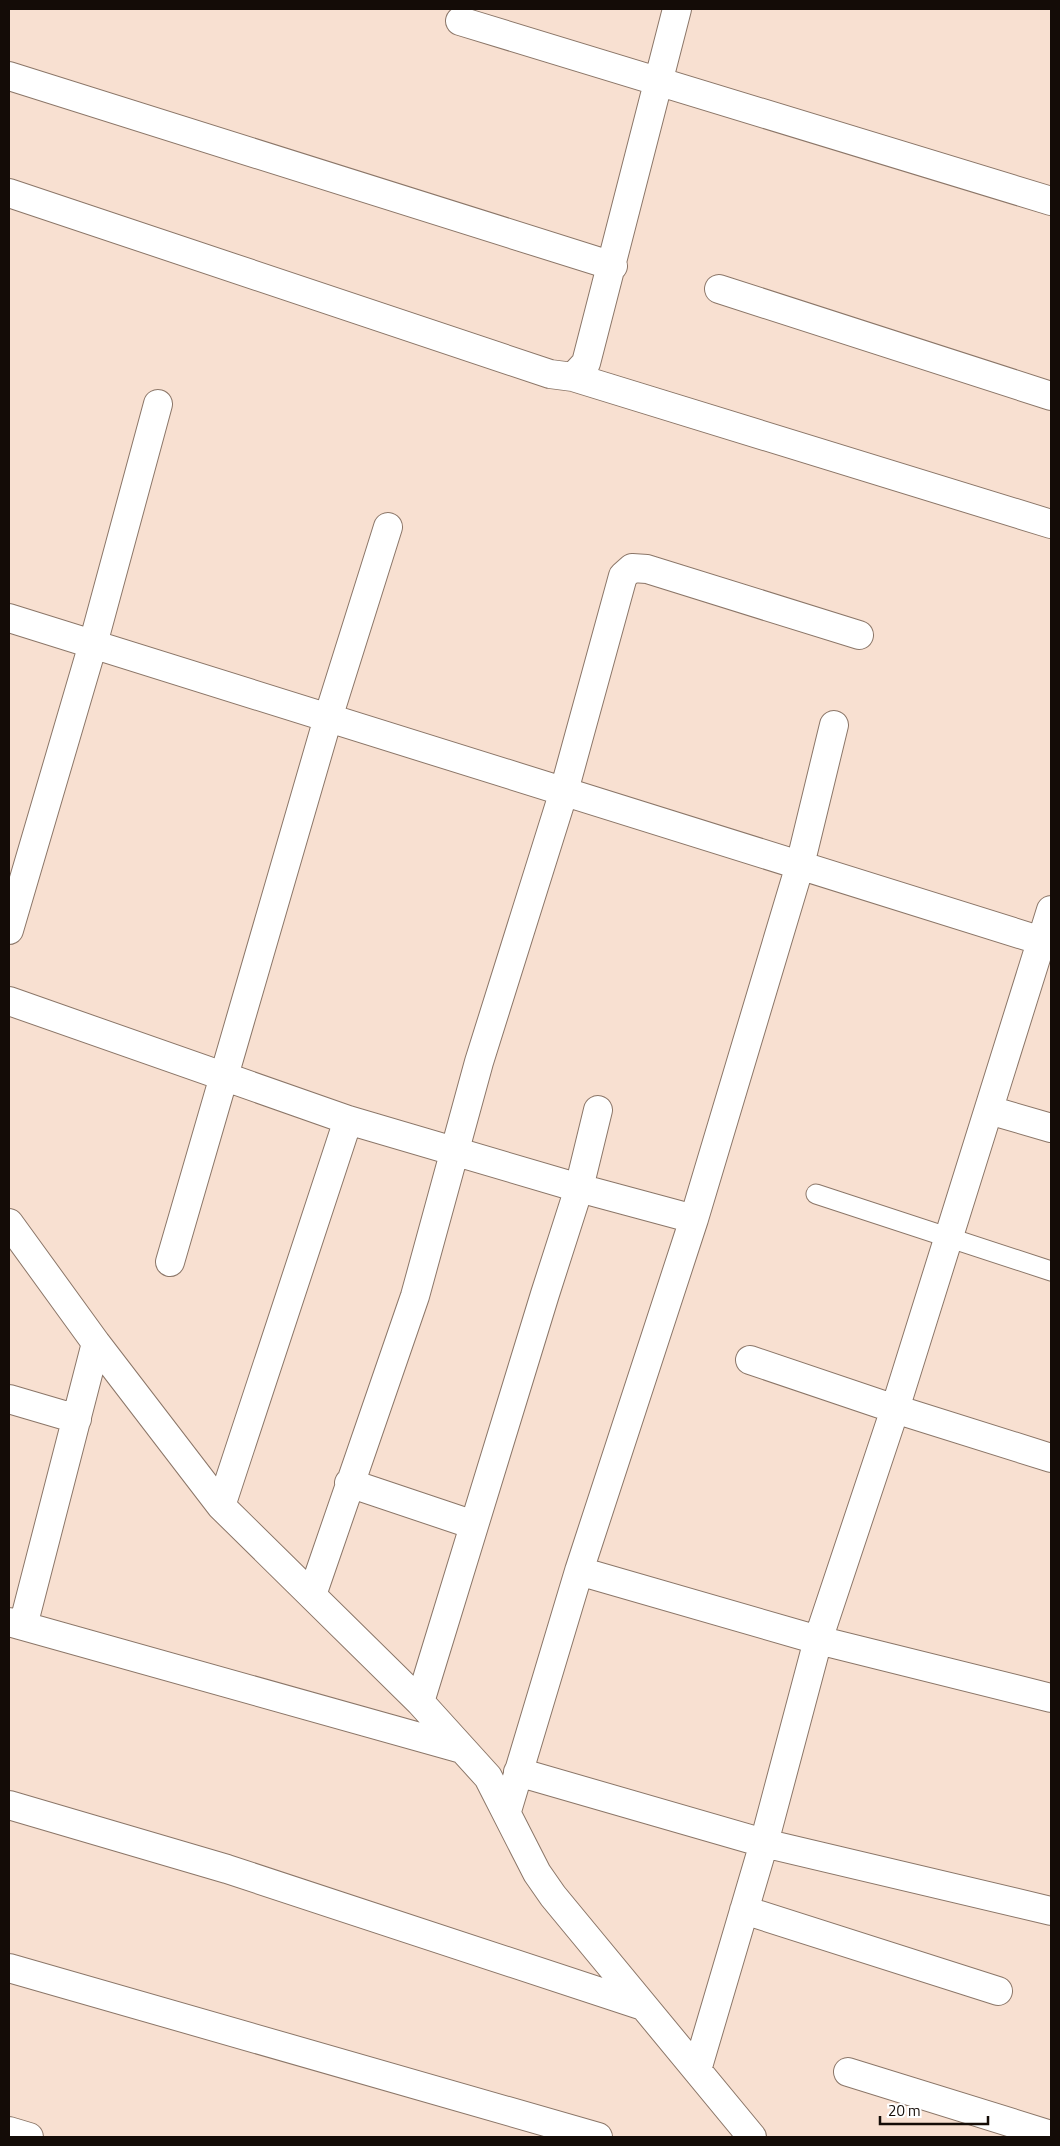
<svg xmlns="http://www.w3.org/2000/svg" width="1060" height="2146" font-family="'Titillium Web',sans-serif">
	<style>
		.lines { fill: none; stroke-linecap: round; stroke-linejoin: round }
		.service-casing { stroke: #8b7668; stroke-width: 21 }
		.minor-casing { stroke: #8b7668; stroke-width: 30 }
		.service { stroke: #fff; stroke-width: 19 }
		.minor { stroke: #fff; stroke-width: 28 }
	</style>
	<rect width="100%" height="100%" fill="#f8e0d1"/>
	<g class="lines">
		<defs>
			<path id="service" d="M816 1194 1051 1271"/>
			<path id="minor" d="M460 21 1051 201
				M9 76 613 266
				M9 193 550 374 573 377 586 363 677 9
				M719 289 1051 396
				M573 377 1051 524
				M9 618 1042 941
				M9 930 93 644 158 404
				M9 1001 348 1120 579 1188 694 1219
				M989 1110 1051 1128
				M9 1223 96 1343 221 1506 420 1702 488 1777 537 1873 553 1896 752 2137
				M170 1262 328 718 388 527
				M750 1360 895 1409 1051 1458
				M9 1399 77 1419
				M349 1483 474 1525
				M221 1506 348 1120
				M579 1571 818 1640 1051 1698
				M312 1595 415 1296 479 1062 564 791 623 576 632 568 647 569 859 635
				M9 1622 462 1749
				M23 1626 96 1343
				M420 1702 545 1294 579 1188 598 1110
				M518 1772 764 1843 1051 1911
				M9 1805 227 1869 643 2006
				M507 1811 579 1571 694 1219 800 865 834 725
				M744 1910 998 1991
				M9 1968 598 2137
				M697 2070 764 1843 818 1640 895 1409 1051 910
				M848 2072 1051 2135
				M9 2131 29 2137"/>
		</defs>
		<use href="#service" class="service-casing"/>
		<use href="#minor" class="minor-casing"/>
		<use href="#service" class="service"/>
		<use href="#minor" class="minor"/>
	</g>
	<rect width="1060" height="2146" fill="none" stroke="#140c07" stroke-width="20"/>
	<path d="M880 2116v8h108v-8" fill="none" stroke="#140c07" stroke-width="2.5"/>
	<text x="888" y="2116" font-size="15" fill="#140c07" stroke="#ffffff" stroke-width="4" paint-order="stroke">20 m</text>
</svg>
